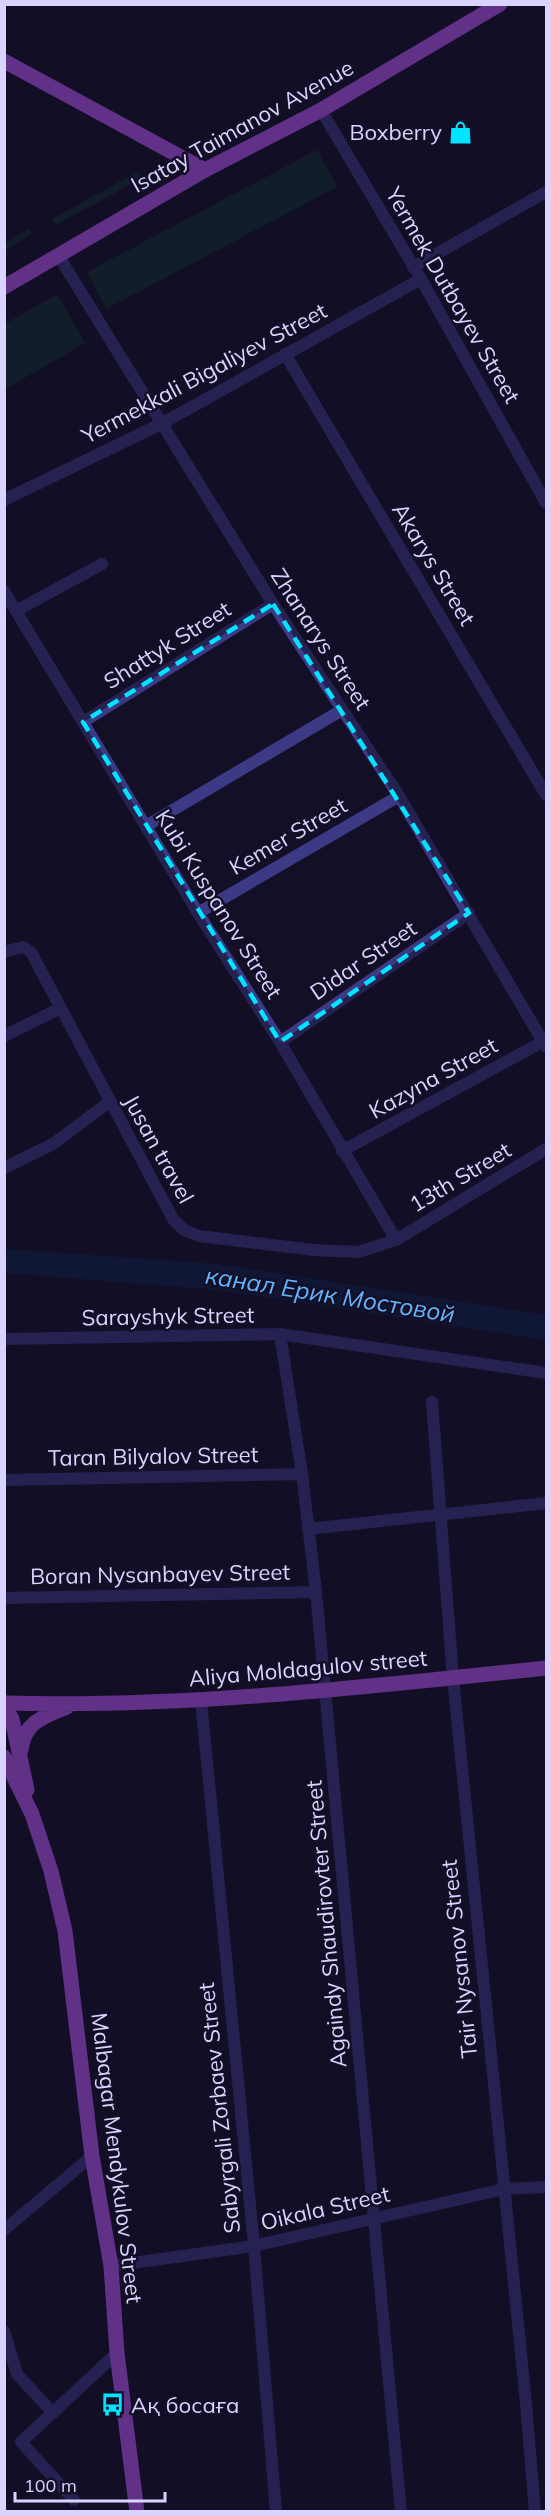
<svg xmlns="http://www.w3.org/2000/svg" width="551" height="2516" font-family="Mulish,sans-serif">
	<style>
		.green { fill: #12302f }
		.water { fill: #0c2248 }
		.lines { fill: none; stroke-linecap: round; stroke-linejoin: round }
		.minor { stroke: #3d3a85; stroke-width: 12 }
		.major { stroke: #c25bff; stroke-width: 15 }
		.marked { fill: none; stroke: #00e5ff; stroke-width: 4.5; stroke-dasharray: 12 8; stroke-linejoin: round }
		.labels { text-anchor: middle; stroke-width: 5; stroke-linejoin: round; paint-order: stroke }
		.street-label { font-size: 22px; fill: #d9d4ff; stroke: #130f26 }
		.poi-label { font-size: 22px; fill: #d9d4ff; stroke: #130f26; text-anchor: end }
		.water-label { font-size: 24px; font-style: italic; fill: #62b6ff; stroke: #130f26 }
	</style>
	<rect width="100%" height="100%" fill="#130f26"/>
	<path class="green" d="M317 150 337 187 106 309 87 272Z
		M139 171 142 178 56 225 52 219Z
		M28 229 31 234 6 250 5 244Z
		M57 294 85 343 5 389V324Z"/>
	<path class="water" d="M5 1249 218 1264 546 1315V1340L219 1290 5 1273Z"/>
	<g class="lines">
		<path class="minor" d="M321 110 421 279 546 503
			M58 255 273 604 399 796 546 1047
			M413 267 546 192
			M285 354 546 795
			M4 500 163 423 421 279
			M4 591 198 913 280 1042 396 1240
			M16 611 102 564
			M83 722 273 604
			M146 826 342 710
			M198 913 399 796
			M4 952 23 947 31 952 173 1219 184 1230 199 1236 314 1250 358 1252 396 1240 546 1149
			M4 1036 59 1009
			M280 1042 469 913
			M342 1151 544 1041
			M4 1168 53 1144 109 1102
			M280 1334 302 1474 316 1592 401 2512
			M4 1339 280 1334 546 1373
			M432 1402 453 1678 526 2403 535 2512
			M4 1480 302 1474
			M308 1529 546 1503
			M4 1598 316 1592
			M201 1700 254 2246 276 2512
			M4 2230 92 2156
			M111 2266 254 2246 504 2189 546 2187
			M4 2331 17 2374 53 2413
			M74 2500 21 2442 117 2353"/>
		<path class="major" d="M4 61 205 170
			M4 287 205 170 321 110 500 4
			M4 1703C186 1708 366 1687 546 1668
			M4 1706 12 1719 27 1790
			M21 1750C24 1722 43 1717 67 1707
			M4 1757 32 1814 51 1871 65 1931 92 2156 111 2266 117 2353 137 2512"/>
	</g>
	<path d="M0 0H551V2516H0ZM273 604 469 913 280 1042 83 722Z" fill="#130f26" fill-opacity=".55" fill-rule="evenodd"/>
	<path class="marked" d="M273 604 469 913 280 1042 83 722Z"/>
	<defs>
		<symbol id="shop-bare" viewBox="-9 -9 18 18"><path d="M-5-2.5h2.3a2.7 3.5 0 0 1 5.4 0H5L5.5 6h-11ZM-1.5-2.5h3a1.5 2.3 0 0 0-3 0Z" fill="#00e5ff" stroke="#130f26" stroke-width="2.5" paint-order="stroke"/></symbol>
		<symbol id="bus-bare" viewBox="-9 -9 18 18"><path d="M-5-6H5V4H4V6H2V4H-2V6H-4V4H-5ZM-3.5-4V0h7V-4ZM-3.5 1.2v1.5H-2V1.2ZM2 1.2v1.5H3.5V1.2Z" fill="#00e5ff" stroke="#130f26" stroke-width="2.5" paint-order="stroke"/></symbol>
	</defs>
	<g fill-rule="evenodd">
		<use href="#shop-bare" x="444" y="116" width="33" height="33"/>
		<use href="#bus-bare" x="96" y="2388" width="33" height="33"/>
	</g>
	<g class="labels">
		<g class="street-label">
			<text transform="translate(242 126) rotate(-29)" y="8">Isatay Taimanov Avenue</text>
			<text transform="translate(453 295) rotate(60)" y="8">Yermek Dutbayev Street</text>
			<text transform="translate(204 373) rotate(-28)" y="8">Yermekkali Bigaliyev Street</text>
			<text transform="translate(434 564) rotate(59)" y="8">Akarys Street</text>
			<text transform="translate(321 639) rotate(57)" y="8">Zhanarys Street</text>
			<text transform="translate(167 645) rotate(-32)" y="8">Shattyk Street</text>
			<text transform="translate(288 836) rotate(-30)" y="8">Kemer Street</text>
			<text transform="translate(219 904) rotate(58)" y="8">Kubi Kuspanov Street</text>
			<text transform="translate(363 960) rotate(-34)" y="8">Didar Street</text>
			<text transform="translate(433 1078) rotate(-29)" y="8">Kazyna Street</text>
			<text transform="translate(159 1149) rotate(61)" y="8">Jusan travel</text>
			<text transform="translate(460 1177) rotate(-31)" y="8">13th Street</text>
			<text transform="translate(168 1316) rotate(-1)" y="8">Sarayshyk Street</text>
			<text transform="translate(153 1456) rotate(-1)" y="8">Taran Bilyalov Street</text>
			<text transform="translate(160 1574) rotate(-1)" y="8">Boran Nysanbayev Street</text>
			<text transform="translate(308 1668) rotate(-5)" y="8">Aliya Moldagulov street</text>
			<text transform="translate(326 1924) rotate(-95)" y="8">Againdy Shaudirovter Street</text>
			<text transform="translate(459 1959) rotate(-96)" y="8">Tair Nysanov Street</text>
			<text transform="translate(219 2108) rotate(-96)" y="8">Sabyrgali Zorbaev Street</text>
			<text transform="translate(117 2158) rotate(83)" y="8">Malbagar Mendykulov Street</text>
			<text transform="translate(325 2208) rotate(-13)" y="8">Oikala Street</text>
		</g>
		<g class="poi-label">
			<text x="442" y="140">Boxberry</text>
			<text x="131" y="2413" text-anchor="start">Ақ босаға</text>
		</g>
		<g class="water-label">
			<text transform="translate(330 1295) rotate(9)" y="8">канал Ерик Мостовой</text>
		</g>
	</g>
	<rect width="551" height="2516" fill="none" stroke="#d9d4ff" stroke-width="12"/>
	<path d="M15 2492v9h150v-9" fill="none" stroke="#d9d4ff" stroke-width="3"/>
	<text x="24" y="2492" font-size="18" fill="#d9d4ff" stroke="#130f26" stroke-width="4.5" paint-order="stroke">100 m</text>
</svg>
